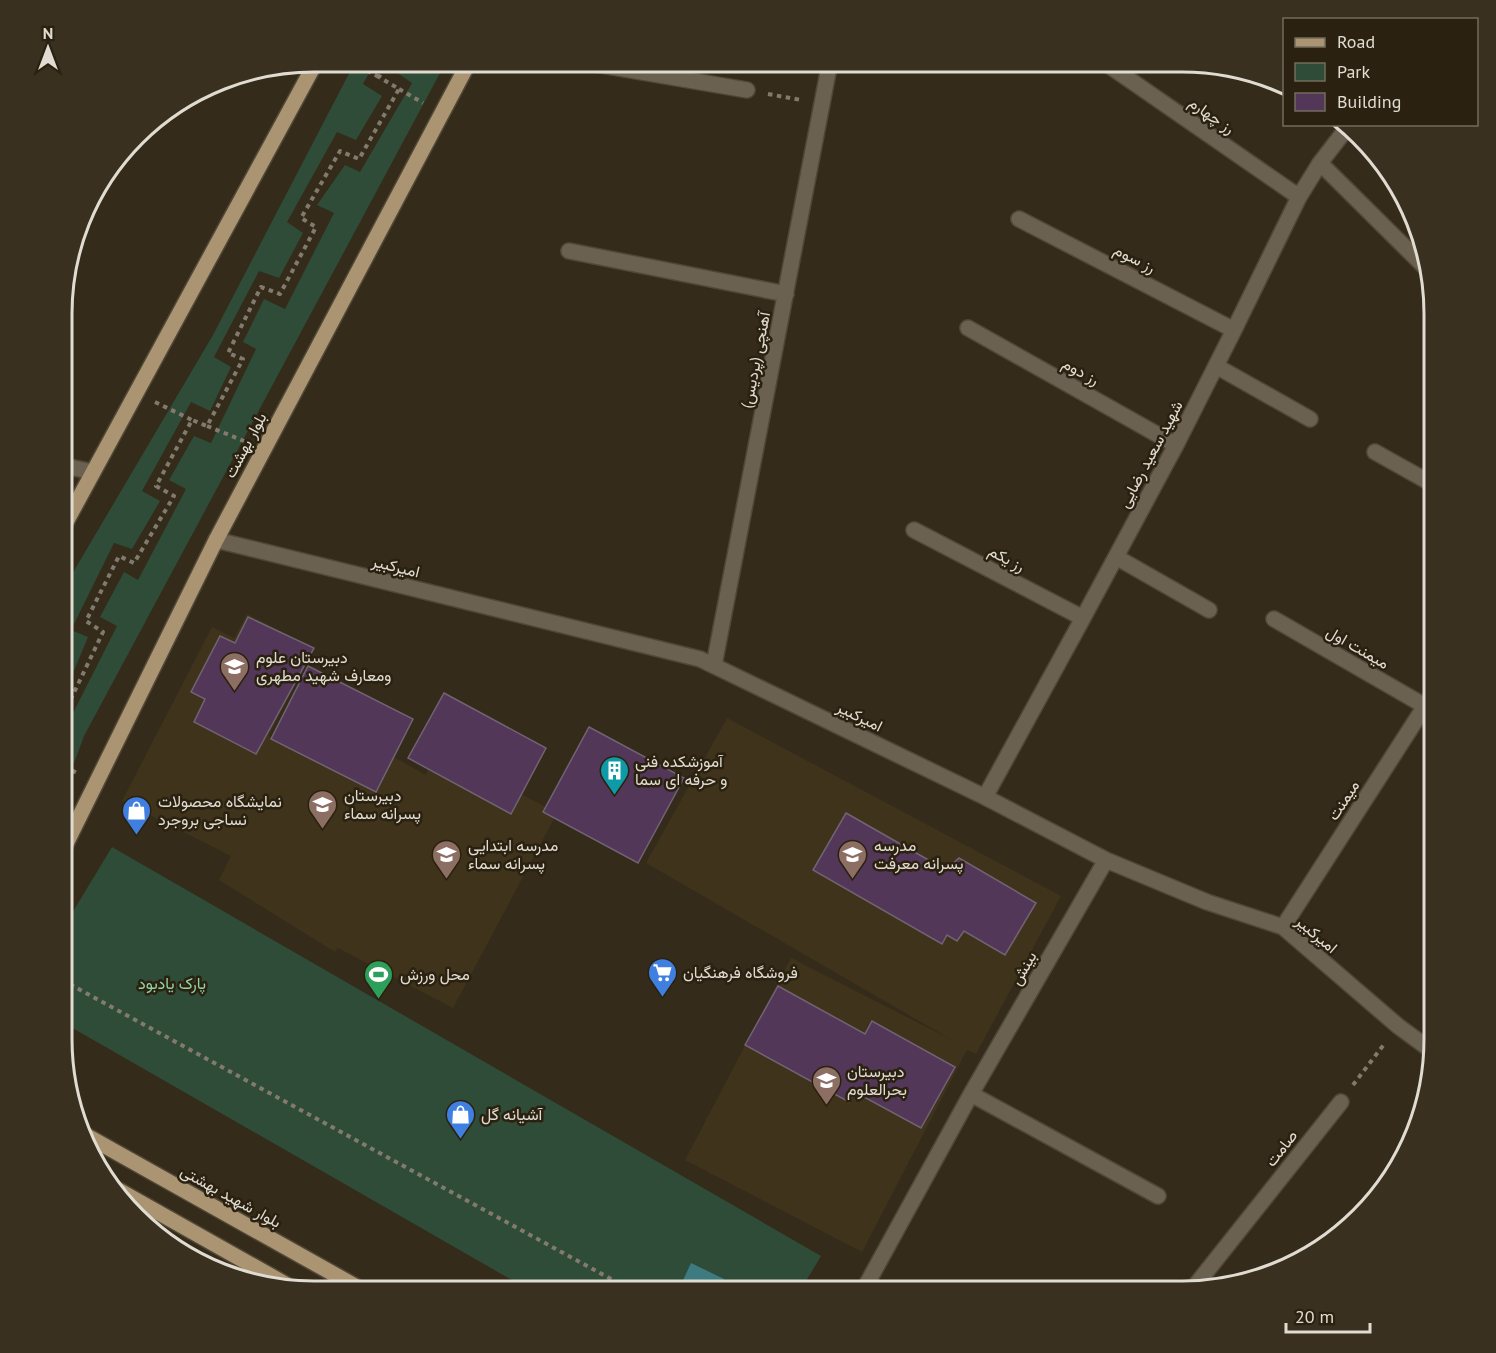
<svg xmlns="http://www.w3.org/2000/svg" width="1496" height="1353" font-family="'PT Sans',Vazirmatn,sans-serif">
	<style>
		.built { fill: #3f331b }
		.green { fill: #2e4c37 }
		.water { fill: #3d7b80 }
		.building { fill: #533758; stroke: #716373; stroke-width: 1.5 }
		.lines { fill: none; stroke-linecap: round; stroke-linejoin: round }
		.minor-casing { stroke: #504737; stroke-width: 18 }
		.major-casing { stroke: #504737; stroke-width: 18 }
		.path { stroke: #827b6d; stroke-width: 4; stroke-dasharray: 4.5 4.5; stroke-linecap: butt }
		.minor { stroke: #6b6150; stroke-width: 15 }
		.major { stroke: #aa9471; stroke-width: 15 }
		.labels { text-anchor: middle; stroke-width: 5; stroke-linejoin: round; paint-order: stroke }
		.street-label { font-size: 16px; fill: #e1dcd1; stroke: #2a2110 }
		.poi-label { font-size: 16px; fill: #e1dcd1; stroke: #2a2110; text-anchor: start }
		.park-label { font-size: 16px; fill: #91d4a6; stroke: #2a2110 }
		.rim { fill: none; stroke: #e1dcd1; stroke-width: 3 }
	</style>
	<rect width="100%" height="100%" fill="#342b1a"/>
	<path class="built" d="M247 614 314 648 269 735 271 739 282 745 272 737 306 669 413 719 392 756 426 775 428 769 408 758 444 693 546 748 521 794 557 813 453 1008 338 948 335 952 219 880 231 856 122 801 212 627 234 638Z
		M727 718 1061 896 976 1054 967 1050 862 1252 685 1160 791 958 952 1040 646 863Z"/>
	<path class="green" d="M355 62H375L363 84 382 96 356 140 337 132 287 222 303 233 279 278 259 271 214 357 231 367 210 411 191 402 142 491 160 501 132 549 114 543 71 630 88 637 66 690 64 689 65 586 213 335Z
		M401 62H446L84 736 63 793 64 714 71 717 117 626 100 617 124 572 138 580 186 489 169 480 194 436 211 443 256 349 243 342 264 299 285 309 334 213 317 205 345 165 360 172 412 83 396 72Z
		M112 847 821 1256 800 1291H531L62 1022 63 928Z"/>
	<path class="water" d="M691 1263 724 1279 718 1291H678Z"/>
	<path class="building" d="M248 617 314 648 256 754 194 722 205 699 191 692 220 636 235 643Z
		M308 666 413 719 376 792 271 739Z
		M444 693 546 748 511 814 408 758Z
		M589 727 684 778 638 863 543 812Z
		M846 813 946 870 959 858 1036 903 1005 955 964 931 957 941 947 935 942 944 813 870Z
		M778 986 865 1034 872 1021 955 1067 921 1128 855 1092 849 1102 745 1045Z"/>
	<g class="lines">
		<defs>
			<path id="minor" d="M583 62 747 90
				M1104 62 1299 197
				M1320 163 1428 270
				M1019 219 1234 330
				M569 251 786 294
				M968 328 1176 445
				M1216 366 1310 419
				M1375 452 1434 485
				M65 466 93 472
				M914 530 1083 618
				M216 540 700 659 985 797 1106 860 1207 902 1283 927 1398 1026 1432 1051
				M1116 557 1209 610
				M1274 619 1425 706
				M714 665 830 62
				M985 797 1083 618 1176 445 1234 330 1299 197 1320 163 1347 128
				M1283 927 1434 692
				M971 1094 1158 1196
				M1328 1242 1356 1218
				M863 1291 971 1094 1106 860
				M1191 1291 1341 1102"/>
			<path id="major" d="M65 524 316 62
				M63 850 216 540 469 62
				M80 1132 364 1291
				M113 1187 287 1285"/>
		</defs>
		<use href="#minor" class="minor-casing"/>
		<use href="#major" class="major-casing"/>
		<path class="path" d="M351 62 379 77
			M399 89 423 103
			M768 94 801 100
			M155 402 192 420
			M207 426 244 441
			M64 701 69 703 103 632 86 621 119 556 134 563 174 496 156 486 192 420 207 426 243 359 228 353 261 287 280 294 316 227 301 218 340 151 359 159 399 89 379 77 387 62
			M64 766 77 773
			M62 980 633 1291
			M1353 1085 1385 1043"/>
		<use href="#minor" class="minor"/>
		<use href="#major" class="major"/>
	</g>
	<defs>
		<symbol id="school-pin" viewBox="-11 -11 22 30"><path d="M0 17L-7.5 6A9.5 9.5 0 1 1 7.5 6Z" fill="#8d6e63" stroke="#2a2110"/><path d="M0-5L7-2L0 1L-7-2ZM-4 1L0 2.5L4 1V4Q0 6-4 4Z" fill="#fff"/></symbol>
		<symbol id="building-pin" viewBox="-11 -11 22 30"><path d="M0 17L-7.5 6A9.5 9.5 0 1 1 7.5 6Z" fill="#0f9aa8" stroke="#2a2110"/><path d="M-4-6H4V6H1V3H-1V6H-4ZM-2.5-4.3h1.7v1.8h-1.7ZM.8-4.3h1.7v1.8H.8ZM-2.5-1h1.7V.8h-1.7ZM.8-1h1.7V.8H.8Z" fill="#fff"/></symbol>
		<symbol id="shop-pin" viewBox="-11 -11 22 30"><path d="M0 17L-7.5 6A9.5 9.5 0 1 1 7.5 6Z" fill="#3f7fe0" stroke="#2a2110"/><path d="M-5-2.5h2.3a2.7 3.5 0 0 1 5.4 0H5L5.5 6h-11ZM-1.5-2.5h3a1.5 2.3 0 0 0-3 0Z" fill="#fff"/></symbol>
		<symbol id="supermarket-pin" viewBox="-11 -11 22 30"><path d="M0 17L-7.5 6A9.5 9.5 0 1 1 7.5 6Z" fill="#3f7fe0" stroke="#2a2110"/><path d="M-6-5.5h2.5l.6 2H6L4.5 2H-2.5L-4.4-4H-6ZM-1.5 3.2a1.3 1.3 0 1 0 .1 0ZM3 3.2a1.3 1.3 0 1 0 .1 0Z" fill="#fff"/></symbol>
		<symbol id="stadium-pin" viewBox="-11 -11 22 30"><path d="M0 17L-7.5 6A9.5 9.5 0 1 1 7.5 6Z" fill="#2e9e5b" stroke="#2a2110"/><path d="M0-5a6.5 5 0 1 0 0 10a6.5 5 0 1 0 0-10ZM-3.5-1.8h7v3.6h-7Z" fill="#fff"/></symbol>
	</defs>
	<g fill-rule="evenodd">
		<use href="#school-pin" x="218" y="650" width="33" height="45"/>
		<use href="#building-pin" x="598" y="754" width="33" height="45"/>
		<use href="#school-pin" x="306" y="788" width="33" height="45"/>
		<use href="#shop-pin" x="120" y="794" width="33" height="45"/>
		<use href="#school-pin" x="430" y="838" width="33" height="45"/>
		<use href="#school-pin" x="836" y="838" width="33" height="45"/>
		<use href="#supermarket-pin" x="646" y="956" width="33" height="45"/>
		<use href="#stadium-pin" x="362" y="958" width="33" height="45"/>
		<use href="#school-pin" x="810" y="1064" width="33" height="45"/>
		<use href="#shop-pin" x="444" y="1098" width="33" height="45"/>
	</g>
	<g class="labels">
		<g class="street-label">
			<text transform="translate(1212 115) rotate(35)" y="6">رز چهارم</text>
			<text transform="translate(1135 258) rotate(27)" y="6">رز سوم</text>
			<text transform="translate(755 360) rotate(-79)" y="6">آهنچی (پردیس)</text>
			<text transform="translate(1081 371) rotate(29)" y="6">رز دوم</text>
			<text transform="translate(245 445) rotate(-62)" y="6">بلوار بهشت</text>
			<text transform="translate(1150 454) rotate(-62)" y="6">شهید سعید رضایی</text>
			<text transform="translate(1007 558) rotate(28)" y="6">رز یکم</text>
			<text transform="translate(396 566) rotate(14)" y="6">امیرکبیر</text>
			<text transform="translate(1358 647) rotate(30)" y="6">میمنت اول</text>
			<text transform="translate(860 716) rotate(26)" y="6">امیرکبیر</text>
			<text transform="translate(1343 800) rotate(-57)" y="6">میمنت</text>
			<text transform="translate(1317 934) rotate(40)" y="6">امیرکبیر</text>
			<text transform="translate(1023 968) rotate(-60)" y="6">بینش</text>
			<text transform="translate(1281 1148) rotate(-52)" y="6">صامت</text>
			<text transform="translate(231 1196) rotate(29)" y="6">بلوار شهید بهشتی</text>
		</g>
		<g class="poi-label">
			<text x="256" y="663">دبیرستان علوم<tspan x="256" dy="18">ومعارف شهید مطهری</tspan></text>
			<text x="635" y="767">آموزشکده فنی<tspan x="635" dy="18">و حرفه ای سما</tspan></text>
			<text x="344" y="801">دبیرستان<tspan x="344" dy="18">پسرانه سماء</tspan></text>
			<text x="158" y="807">نمایشگاه محصولات<tspan x="158" dy="18">نساجی بروجرد</tspan></text>
			<text x="468" y="851">مدرسه ابتدایی<tspan x="468" dy="18">پسرانه سماء</tspan></text>
			<text x="874" y="851">مدرسه<tspan x="874" dy="18">پسرانه معرفت</tspan></text>
			<text x="683" y="978">فروشگاه فرهنگیان</text>
			<text x="400" y="980">محل ورزش</text>
			<text x="847" y="1077">دبیرستان<tspan x="847" dy="18">بحرالعلوم</tspan></text>
			<text x="481" y="1120">آشیانه گل</text>
		</g>
		<g class="park-label">
			<text x="172" y="989">پارک یادبود</text>
		</g>
	</g>
	<path d="M0 0H1496V1353H0ZM314 72H1182A242 242 0 0 1 1424 314V1039A242 242 0 0 1 1182 1281H314A242 242 0 0 1 72 1039V314A242 242 0 0 1 314 72Z" fill="#39301f" fill-rule="evenodd"/>
	<path class="rim" d="M314 72H1182A242 242 0 0 1 1424 314V1039A242 242 0 0 1 1182 1281H314A242 242 0 0 1 72 1039V314A242 242 0 0 1 314 72Z"/>
	<rect x="1283" y="18" width="195" height="108" fill="#2a2110" stroke="#736c5d" stroke-width="1.5"/>
	<rect x="1295" y="38" width="30" height="9" fill="#aa9471" stroke="#736c5d" stroke-width="1.5"/>
	<text x="1337" y="48" font-size="18" fill="#e1dcd1">Road</text>
	<rect x="1295" y="63" width="30" height="18" fill="#2e4c37" stroke="#736c5d" stroke-width="1.5"/>
	<text x="1337" y="78" font-size="18" fill="#e1dcd1">Park</text>
	<rect x="1295" y="93" width="30" height="18" fill="#533758" stroke="#736c5d" stroke-width="1.5"/>
	<text x="1337" y="108" font-size="18" fill="#e1dcd1">Building</text>
	<g transform="translate(48 48)" stroke="#2a2110" stroke-width="4.5" paint-order="stroke">
	<path d="M0-4.5L10 22L0 15L-10 22Z" fill="#e1dcd1"/>
	<text y="-9" font-size="16" font-weight="bold" text-anchor="middle" fill="#e1dcd1">N</text>
	</g>
	<path d="M1286 1323v9h84v-9" fill="none" stroke="#e1dcd1" stroke-width="3"/>
	<text x="1295" y="1323" font-size="18" fill="#e1dcd1" stroke="#2a2110" stroke-width="4.5" paint-order="stroke">20 m</text>
</svg>
